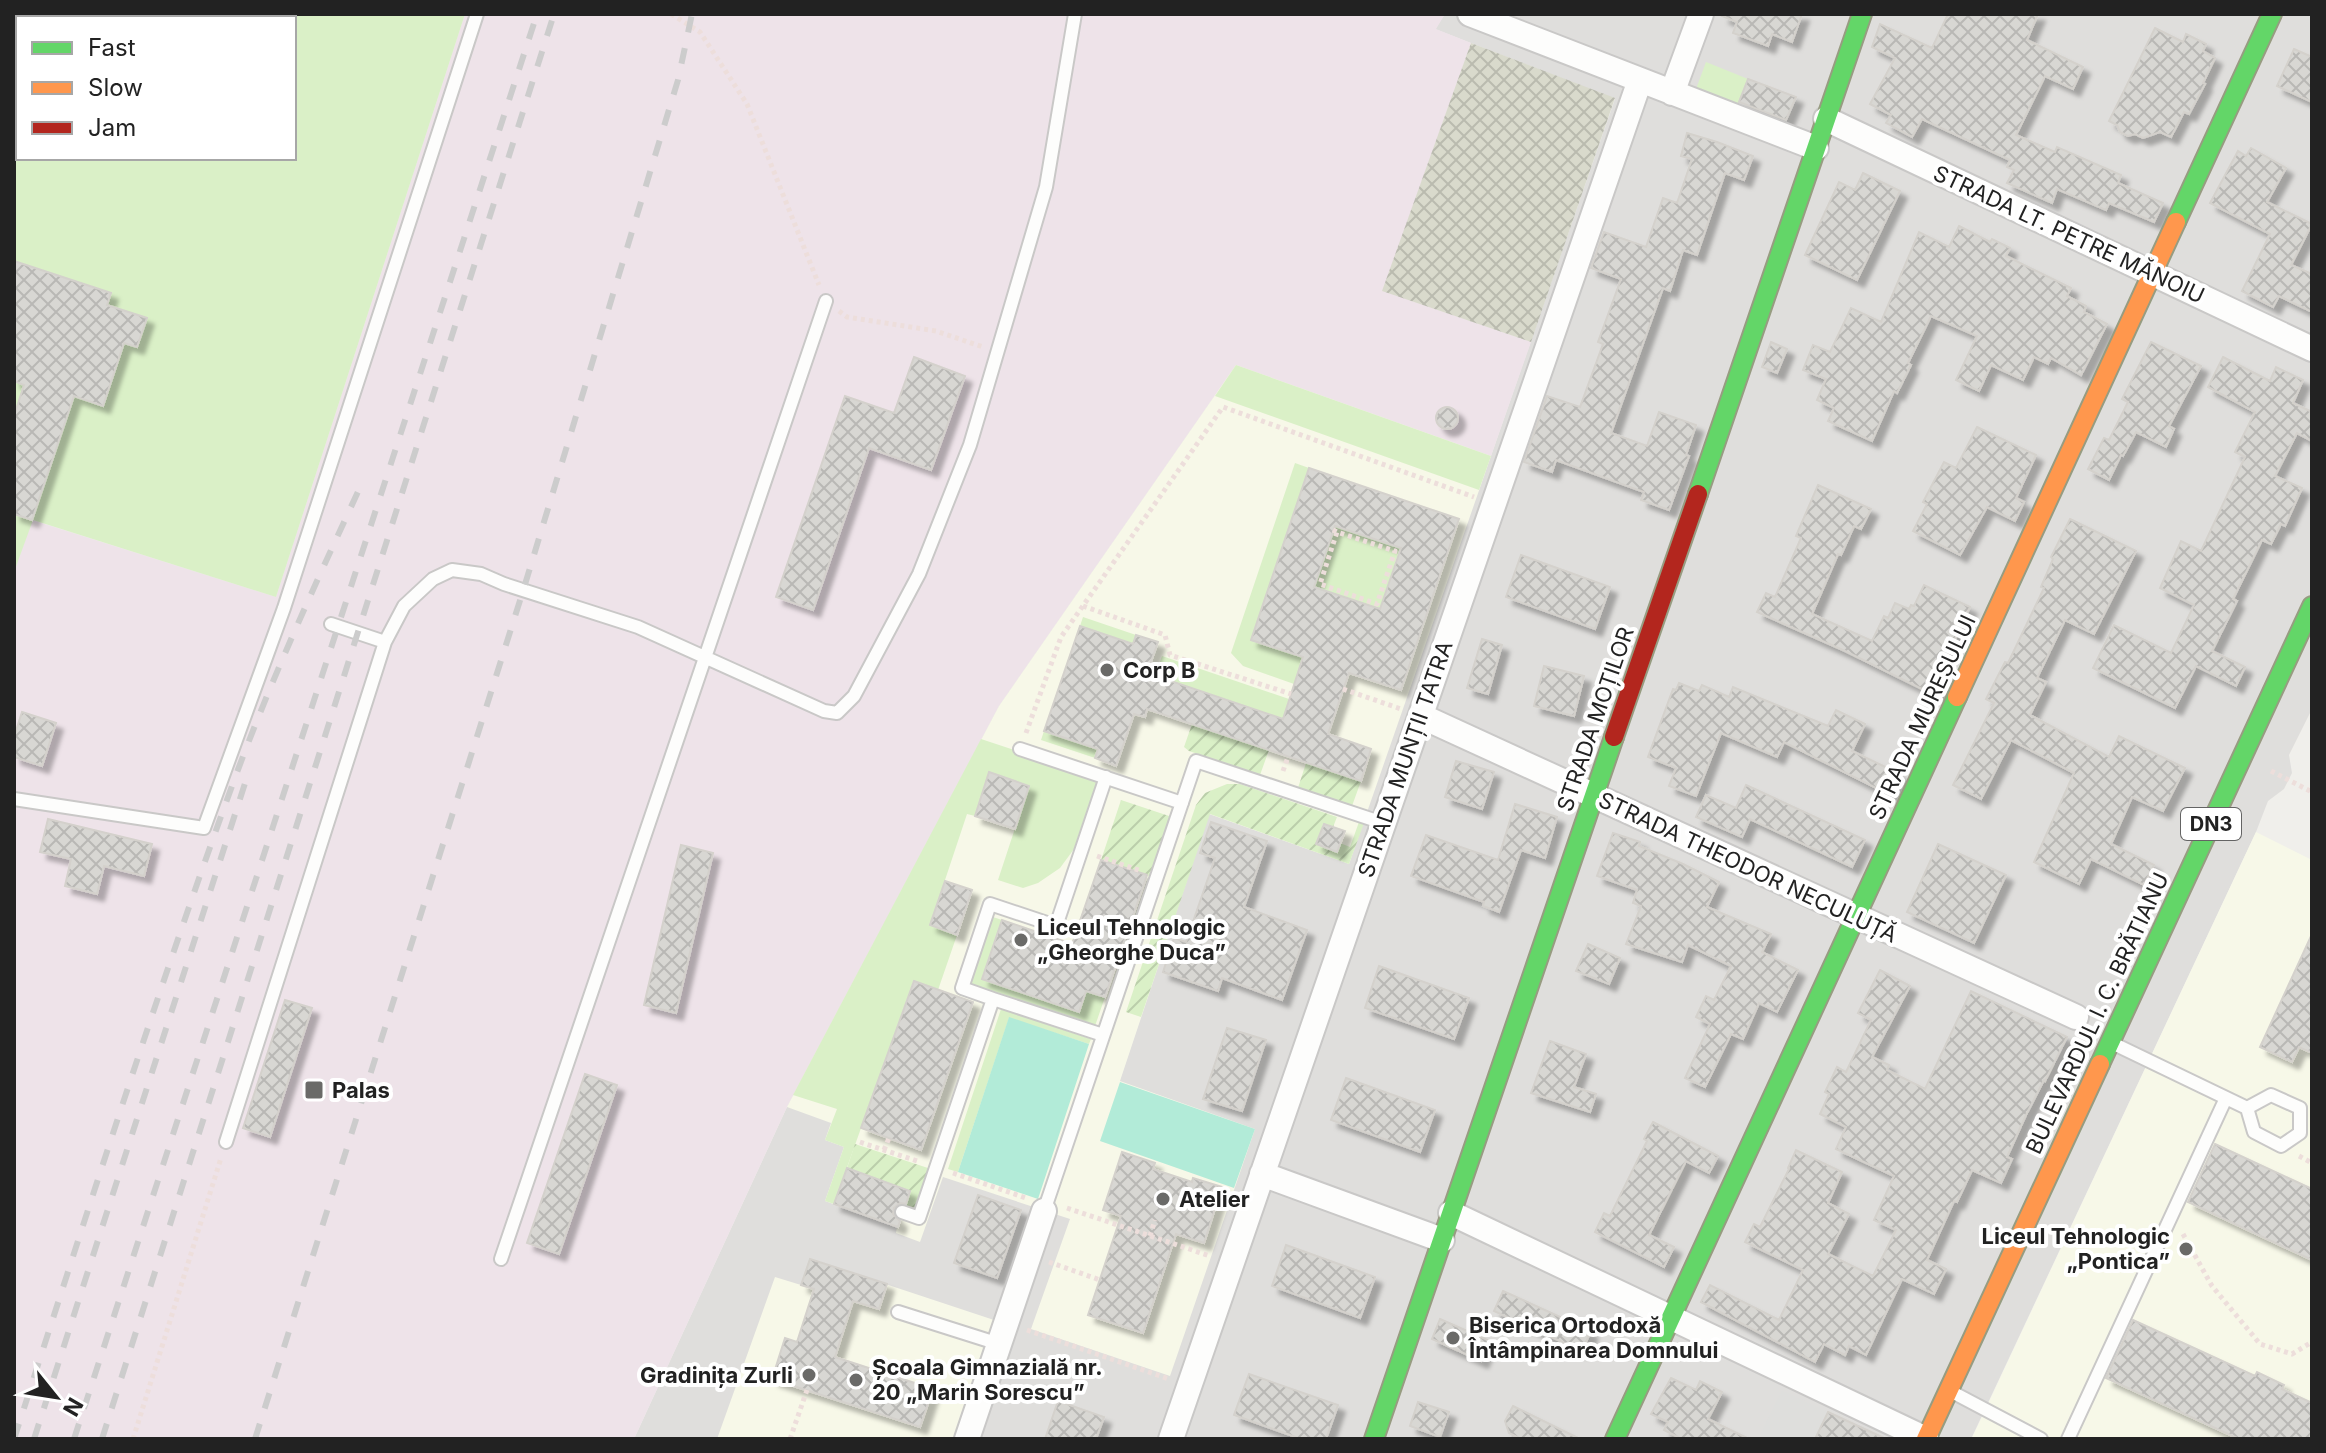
<svg xmlns="http://www.w3.org/2000/svg" width="2326" height="1453" font-family="Inter,sans-serif">
	<style>
		.residential { fill: #dfdedc }
		.industrial { fill: #eee3e9 }
		.education { fill: #f7f8e8 }
		.religious { fill: #dededc }
		.construction { fill: url(#construction-cross-hatch) }
		.grass { fill: #daf0c7; fill-rule: evenodd }
		.garden { fill: url(#garden-furrows) }
		.pitch { fill: #b2ebd8 }
		.building { fill: url(#building-cross-hatch); stroke: #d4d1cc; stroke-width: 2; fill-rule: evenodd; filter: url(#shadow) }
		.lines { fill: none; stroke-linecap: round; stroke-linejoin: round }
		.lane-casing { stroke: #c9c8c7; stroke-width: 16 }
		.street-casing { stroke: #c9c8c7; stroke-width: 28 }
		.fast-casing { stroke: #979c81; stroke-width: 22 }
		.slow-casing { stroke: #979c81; stroke-width: 22 }
		.jam-casing { stroke: #979c81; stroke-width: 22 }
		.path { stroke: #eddedb; stroke-width: 5; stroke-dasharray: 4 4; stroke-linecap: butt }
		.lane { stroke: #fdfdfc; stroke-width: 12 }
		.street { stroke: #fdfdfc; stroke-width: 24 }
		.fast { stroke: #63d668; stroke-width: 18 }
		.slow { stroke: #ff974d; stroke-width: 18 }
		.jam { stroke: #b3261e; stroke-width: 18 }
		.rail { stroke: #ccc; stroke-width: 6; stroke-dasharray: 16 16; stroke-linecap: butt }
		.poi-dot { fill: #6a6a68; stroke: #fff; stroke-width: 3 }
		.labels { text-anchor: middle; stroke-width: 8; stroke-linejoin: round; paint-order: stroke }
		.shield { fill: #fff; stroke: #646464; stroke-width: 2 }
		.shield-label { font-size: 20px; font-weight: bold; fill: #222 }
		.street-label { font-size: 22px; fill: #222; stroke: #fff }
		.poi-label { font-size: 22px; font-weight: bold; fill: #222; stroke: #fff; text-anchor: start }
	</style>
	<defs>
		<pattern id="construction-cross-hatch" width="8" height="8" patternUnits="userSpaceOnUse" patternTransform="scale(2)"><rect width="8" height="8" fill="#d9dacc"/><path d="M0 0l8 8M0 8l8-8" fill="none" stroke="#babbaf"/></pattern>
		<pattern id="garden-furrows" width="10" height="10" patternUnits="userSpaceOnUse" patternTransform="scale(2)"><rect width="10" height="10" fill="#daf0c7"/><path d="M-1 1l2-2M0 10L10 0M9 11l2-2" fill="none" stroke="#bbceab"/></pattern>
		<pattern id="building-cross-hatch" width="8" height="8" patternUnits="userSpaceOnUse" patternTransform="scale(2)"><rect width="8" height="8" fill="#d8d7d3"/><path d="M0 0l8 8M0 8l8-8" fill="none" stroke="#b9b8b5"/></pattern>
		<filter id="shadow"><feDropShadow dx="7" dy="7" stdDeviation="2" flood-color="#0004"/></filter>
	</defs>
	<rect width="100%" height="100%" fill="#f0efeb"/>
	<path class="residential" d="M1445 14H2312V709L2289 755 2292 773 2284 789 2268 801 2256 832 1971 1439H634L787 1107 999 706 1236 365 1491 456 1615 99 1435 29Z"/>
	<path class="industrial" d="M465 14H1445L1436 29 1471 43 1383 291 1531 342 1491 456 1236 365 999 706 787 1107 634 1439H14V572L32 520 276 597Z"/>
	<path class="education" d="M1236 365 1491 456 1349 864 1209 814 1120 1081 1255 1129 1170 1376 1031 1329 1070 1219 943 1177 920 1242 896 1233 897 1227 825 1201 844 1147 825 1140 831 1123 787 1107 999 706Z
		M2256 832 2312 860V1439H1974L1972 1438Z
		M810 1259 994 1320 953 1439H717L775 1277 801 1285Z"/>
	<path class="religious" d="M1782 1390 1828 1412 1815 1439H1768L1760 1435Z"/>
	<path class="construction" d="M1471 43 1615 98 1531 342 1382 291Z"/>
	<path class="grass" d="M14 14H465L276 597 33 520 14 572ZM18 18H294V158H18Z
		M1706 62 1748 79 1738 105 1696 89Z
		M1236 365 1491 456 1479 490 1215 396Z
		M1295 463 1309 468 1251 639 1303 657 1294 684 1243 666 1231 653Z
		M1335 525 1400 548 1380 609 1314 587Z
		M1083 617 1136 635 1133 644 1080 626Z
		M1162 656 1289 699 1283 719 1155 676Z
		M1044 731 1098 749 1095 758 1041 740Z
		M981 739 1098 778 1074 849 1060 868 1038 883 1023 888 998 880 1029 786 989 772 975 816 967 814 930 925 957 935 938 990 913 982 834 1204 825 1201 844 1147 825 1140 837 1109 793 1095Z
		M990 916 1002 920 983 979 1078 1012 1086 991 1105 997 1095 1026 967 983Z
		M1001 1009 1091 1039 1089 1044 1009 1018 958 1172 948 1169Z"/>
	<path class="garden" d="M1192 724 1269 750 1260 775 1189 751 1184 747Z
		M1306 763 1361 781 1352 806 1298 788Z
		M1227 784H1240L1337 817 1333 827 1323 824 1317 844 1337 852 1340 843 1350 847 1359 822 1364 823 1349 864 1210 814 1141 1017 1126 1012 1196 805 1205 793Z
		M1121 800 1172 817 1152 877 1101 860Z
		M855 1144 931 1169 917 1208 905 1205 910 1191 847 1168Z"/>
	<path class="pitch" d="M1009 1017 1089 1044 1038 1199 958 1172Z
		M1120 1082 1255 1129 1234 1188 1100 1141Z"/>
	<path class="building" d="M1723 14H1802L1792 42 1772 34 1768 46 1733 33 1737 22 1722 16Z
		M1948 14H2038L2027 40 2083 67 2073 89 2045 76 2016 135 2055 152 2057 147 2121 175 2118 183 2163 203 2154 222 2109 203 2106 210 2057 189 2052 203 2007 183 2014 170 2007 167 2010 160 1922 119 1912 137 1886 123 1891 115 1870 104 1895 58 1872 47 1880 24 1932 48Z
		M2155 28 2183 42 2186 34 2206 44 2203 51 2215 58 2203 83 2205 84 2189 114 2184 112 2171 137 2160 132 2143 138 2135 134 2128 136 2120 132 2117 125 2109 121Z
		M2294 49 2312 57V102L2277 86Z
		M1748 79 1796 97 1786 120 1739 102Z
		M1687 133 1717 142 1753 156 1744 180 1725 173 1697 255 1683 250 1670 291 1663 288 1611 433 1647 446 1659 412 1696 425 1686 455 1689 456 1669 510 1641 500 1644 492 1556 460 1552 472 1524 462 1547 396 1580 407 1603 344 1598 342 1621 279 1591 268 1604 232 1646 247 1663 198 1677 203 1692 159 1681 156Z
		M2251 148 2286 168 2267 202 2312 224 2291 265 2312 274V312L2279 296 2273 307 2242 291 2270 234 2210 203 2238 151 2246 156Z
		M1863 173 1900 191 1857 280 1805 255 1839 182 1855 190Z
		M1959 226 1990 242 1992 239 2010 248 2006 256 2071 288 2067 296 2086 306 2084 312 2107 324 2081 375 2051 358 2048 364 2034 357 2023 380 1991 365 1979 391 1956 380 1977 336 1931 316 1908 363 1911 365 1897 393 1894 391 1872 441 1828 421 1834 408 1817 400 1826 379 1803 370 1813 345 1830 352 1851 308 1881 322 1919 232 1949 247Z
		M14 261 111 293 107 305 147 318 137 347 124 343 103 406 74 396 32 520 14 514V416L24 385 14 381Z
		M1771 342 1787 349 1777 373 1762 367Z
		M2151 342 2201 366 2169 426 2174 429 2166 447 2136 432 2123 456 2121 455 2109 480 2088 469 2104 438 2109 440 2128 402 2122 399Z
		M914 357 965 376 931 470 869 448 813 610 776 597 845 396 894 413Z
		M2223 357 2270 381 2276 367 2303 380 2293 403 2312 412V441L2297 433 2275 476 2302 488 2285 526 2281 524 2271 544 2262 540 2233 599 2237 601 2212 651 2245 667 2236 686 2196 666 2175 708 2093 668 2114 625 2171 653 2194 605 2160 588 2181 541 2201 551 2245 457 2235 452 2255 412 2208 387Z
		M1436 418a11 11 0 1 1 22 0a11 11 0 1 1-22 0Z
		M1977 427 2036 455 2016 498 2024 502 2015 521 1987 507 1960 555 1913 531 1927 504 1923 502 1944 462 1956 468Z
		M1309 468 1459 519 1401 690 1349 673 1328 734 1371 749 1361 781 1147 709 1145 717 1134 714 1116 766 1095 758 1098 749 1044 731 1080 626 1133 644 1136 635 1158 642 1147 673 1283 719 1303 657 1251 640ZM1335 526 1401 548 1380 609 1314 587Z
		M1818 485 1871 509 1861 529 1854 526 1841 555 1838 554 1812 614 1872 641 1884 616 1888 618 1895 603 1909 609 1911 605 1914 606 1924 585 1970 607 1942 667 1948 670 1936 696 1845 651 1757 612 1766 593 1775 597 1801 538 1796 536Z
		M2070 519 2136 551 2094 634 2065 620 2037 678 2046 682 2030 715 2109 757 2119 736 2185 768 2163 811 2132 797 2111 844 2154 865 2144 885 2091 859 2079 884 2034 862 2074 773 2011 740 1981 799 1953 785 1994 703 1986 699 2005 662 2008 663 2044 588 2041 587 2053 559 2051 557Z
		M1521 555 1610 587 1595 629 1506 597Z
		M1482 639 1502 645 1488 694 1467 688Z
		M1544 666 1584 676 1574 716 1534 706Z
		M1679 683 1699 691 1702 685 1729 697 1733 687 1828 726 1836 710 1865 724 1852 751 1900 774 1890 795 1784 742 1777 757 1721 733 1696 796 1669 786 1676 768 1648 757 1673 689 1676 690Z
		M22 712 56 723 42 766 14 757V737Z
		M1456 761 1494 772 1482 809 1445 797Z
		M989 772 1029 786 1015 829 975 816Z
		M1746 785 1865 840 1852 867 1750 819 1742 837 1696 817 1706 795 1736 808Z
		M1515 804 1557 817 1545 858 1521 850 1499 912 1483 906 1484 902 1411 876 1426 835 1498 860Z
		M48 819 152 844 144 876 104 866 97 894 65 886 71 859 40 852Z
		M1211 822 1267 841 1244 907 1307 930 1282 1000 1222 978 1218 991 1163 972 1174 938 1186 942 1215 858 1200 853Z
		M1324 824 1345 831 1337 852 1316 844Z
		M1613 833 1640 842 1639 846 1683 864 1719 882 1707 907 1771 934 1762 952 1798 970 1777 1012 1759 1003 1743 1039 1731 1034 1705 1087 1685 1078 1710 1024 1696 1017 1706 996 1714 1000 1731 966 1688 945 1682 962 1626 944 1641 906 1633 903 1637 890 1597 876Z
		M1938 844 2006 875 1974 943 1907 912Z
		M681 845 713 853 676 1013 644 1005Z
		M1101 860 1147 875 1105 997 1086 991 1079 1012 982 979 1002 920 1072 944Z
		M945 881 972 890 957 935 930 925Z
		M2312 934V1053L2299 1047 2292 1062 2260 1047Z
		M1588 944 1620 958 1609 984 1576 971Z
		M1379 966 1469 998 1454 1039 1365 1008Z
		M1880 970 1910 986 1872 1057 1889 1065 1887 1070 1925 1089 1971 991 2067 1037 2045 1081 2044 1080 2026 1115 2007 1157 2012 1159 2001 1183 1972 1170 1957 1202 1954 1201 1927 1260 1946 1269 1934 1294 1902 1279 1866 1355 1849 1346 1845 1355 1824 1344 1815 1362 1701 1302 1710 1285 1779 1320 1803 1270 1745 1242 1754 1224 1760 1227 1789 1169 1788 1168 1796 1150 1842 1172 1828 1203 1849 1214 1828 1254 1873 1276 1896 1230 1874 1220 1894 1176 1836 1149 1846 1127 1820 1114 1829 1094 1825 1092 1837 1067 1846 1072 1871 1020 1858 1013Z
		M914 981 973 1002 921 1150 861 1128Z
		M285 1000 312 1008 270 1137 243 1128Z
		M1227 1028 1266 1040 1242 1111 1203 1099Z
		M1550 1041 1586 1054 1574 1087 1596 1094 1590 1112 1531 1093Z
		M585 1074 617 1085 559 1254 527 1243Z
		M1346 1078 1435 1110 1420 1152 1331 1120Z
		M1653 1122 1718 1156 1709 1173 1686 1161 1649 1235 1674 1247 1664 1267 1595 1232 1604 1213 1610 1216 1647 1141 1644 1139Z
		M2215 1144 2312 1189V1260L2188 1202Z
		M1122 1152 1155 1163 1153 1169 1192 1182 1193 1178 1222 1187 1204 1243 1176 1234 1143 1333 1088 1315 1121 1216 1103 1210Z
		M847 1168 910 1191 906 1204 900 1203 894 1208 893 1214 900 1221 898 1227 834 1204Z
		M978 1195 1021 1210 997 1278 954 1263Z
		M1286 1245 1375 1277 1360 1318 1272 1286Z
		M810 1259 887 1284 879 1309 853 1301 835 1357 933 1389 920 1427 772 1379 785 1338 797 1342 814 1289 801 1285Z
		M1503 1291 1591 1331 1582 1351 1494 1311Z
		M1440 1319 1490 1341 1481 1361 1432 1339Z
		M2133 1320 2255 1376 2257 1372 2284 1385 2282 1389 2312 1403V1432L2309 1439H2239L2106 1378Z
		M1249 1374 1338 1405 1326 1439H1301L1234 1415Z
		M1671 1378 1696 1390 1700 1381 1722 1392 1708 1419 1749 1439H1682L1664 1430 1668 1422 1651 1414Z
		M1058 1401 1104 1417 1096 1439H1045Z
		M1418 1402 1449 1412 1440 1437 1410 1426Z
		M1513 1406 1580 1439H1521L1509 1433 1505 1421Z
		M1828 1412 1886 1439H1815Z"/>
	<g class="lines">
		<defs>
			<path id="lane" d="M331 624 385 642
				M1020 749 1182 803
				M14 799 204 828 284 608 477 14
				M993 999 962 988 990 904 1056 926 1106 777
				M2112 1043 2247 1108 2254 1132 2281 1146 2300 1133V1108L2271 1095 2247 1108
				M226 1142 385 642 404 606 433 579 452 570 481 574 504 584 638 627 824 711 837 713 854 696 919 574 970 445 1046 187 1075 14
				M1044 1211 1196 761 1383 823
				M902 1212 919 1218 993 999 1103 1035
				M501 1259 826 301
				M898 1312 999 1344
				M1952 1392 2041 1439
				M2068 1439 2226 1098"/>
			<path id="street" d="M1470 14 1816 148
				M1672 93 1701 14
				M1826 119 2312 349
				M1421 716 2076 1017
				M1262 1174 1442 1240
				M1451 1213 1926 1439
				M967 1439 1044 1211
				M1171 1439 1640 80"/>
			<path id="fast" d="M2176 222 2272 14
				M1698 494 1862 14
				M2100 1064 2312 606
				M1374 1439 1614 737
				M1615 1439 1957 697"/>
			<path id="slow" d="M1957 697 2176 222
				M1926 1439 2100 1064"/>
			<path id="jam" d="M1614 737 1698 494"/>
		</defs>
		<use href="#lane" class="lane-casing"/>
		<use href="#street" class="street-casing"/>
		<use href="#fast" class="fast-casing"/>
		<use href="#slow" class="slow-casing"/>
		<use href="#jam" class="jam-casing"/>
		<path class="path" d="M671 14 700 32 747 104 819 285
			M839 311 847 317 936 331 983 347
			M1333 530 1337 532 1395 551 1377 604 1320 584 1337 532
			M1083 606 1165 635 1170 655 1291 694
			M1343 689 1401 709
			M1026 733 1061 637 1223 407 1474 497
			M1283 771 1288 757
			M2271 771 2312 792
			M1097 856 1141 871
			M860 1142 920 1162
			M884 1150 889 1138
			M2299 1156 2312 1163
			M953 1173 1026 1198
			M1067 1208 1210 1256
			M2183 1234 2212 1286 2260 1344 2292 1354 2312 1342
			M1150 1236 1155 1220
			M1049 1262 1100 1280
			M1027 1330 1169 1379
			M133 1439 221 1158
			M790 1439 807 1390"/>
		<use href="#lane" class="lane"/>
		<use href="#street" class="street"/>
		<use href="#fast" class="fast"/>
		<use href="#slow" class="slow"/>
		<use href="#jam" class="jam"/>
		<path class="rail" d="M14 1439C86 1217 156 994 236 775 273 675 318 578 363 481
			M34 1439 247 777
			M74 1439 537 14
			M102 1439 554 14
			M255 1439 523 591 678 80 692 14"/>
	</g>
	<g class="poi-dot">
		<circle cx="1107" cy="670" r="8"/>
		<circle cx="1021" cy="940" r="8"/>
		<rect x="304" y="1080" width="20" height="20" rx="4"/>
		<circle cx="1163" cy="1199" r="8"/>
		<circle cx="2186" cy="1249" r="8"/>
		<circle cx="1453" cy="1338" r="8"/>
		<circle cx="809" cy="1375" r="8"/>
		<circle cx="856" cy="1380" r="8"/>
	</g>
	<g class="labels">
		<rect class="shield" x="2181" y="808" width="60" height="32" rx="6"/>
		<g class="shield-label">
			<text x="2211" y="831">DN3</text>
		</g>
		<g class="street-label">
			<text transform="translate(2069 234) rotate(25)" y="8">STRADA LT. PETRE MĂNOIU</text>
			<text transform="translate(1922 717) rotate(-65)" y="8">STRADA MUREȘULUI</text>
			<text transform="translate(1595 719) rotate(-71)" y="8">STRADA MOȚILOR</text>
			<text transform="translate(1405 759) rotate(-71)" y="8">STRADA MUNȚII TATRA</text>
			<text transform="translate(1748 867) rotate(25)" y="8">STRADA THEODOR NECULUȚĂ</text>
			<text transform="translate(2097 1013) rotate(-65)" y="8">BULEVARDUL I. C. BRĂTIANU</text>
		</g>
		<g class="poi-label">
			<text x="1123" y="678">Corp B</text>
			<text x="1037" y="935">Liceul Tehnologic<tspan x="1037" dy="25">„Gheorghe Duca”</tspan></text>
			<text x="332" y="1098">Palas</text>
			<text x="1179" y="1207">Atelier</text>
			<text x="2170" y="1244" text-anchor="end">Liceul Tehnologic<tspan x="2170" dy="25">„Pontica”</tspan></text>
			<text x="1469" y="1333">Biserica Ortodoxă<tspan x="1469" dy="25">Întâmpinarea Domnului</tspan></text>
			<text x="872" y="1375">Școala Gimnazială nr.<tspan x="872" dy="25">20 „Marin Sorescu”</tspan></text>
			<text x="793" y="1383" text-anchor="end">Gradinița Zurli</text>
		</g>
	</g>
	<rect width="2326" height="1453" fill="none" stroke="#222222" stroke-width="32"/>
	<rect x="16" y="16" width="280" height="144" fill="#ffffff" stroke="#a7a7a7" stroke-width="2"/>
	<rect x="32" y="42" width="40" height="12" fill="#63d668" stroke="#a7a7a7" stroke-width="2"/>
	<text x="88" y="56" font-size="24" fill="#222222">Fast</text>
	<rect x="32" y="82" width="40" height="12" fill="#ff974d" stroke="#a7a7a7" stroke-width="2"/>
	<text x="88" y="96" font-size="24" fill="#222222">Slow</text>
	<rect x="32" y="122" width="40" height="12" fill="#b3261e" stroke="#a7a7a7" stroke-width="2"/>
	<text x="88" y="136" font-size="24" fill="#222222">Jam</text>
	<g transform="translate(56 1397) rotate(120)" stroke="#ffffff" stroke-width="6" paint-order="stroke">
	<path d="M0-6L14 30L0 20L-14 30Z" fill="#222222"/>
	<text y="-12" font-size="22" font-weight="bold" text-anchor="middle" fill="#222222">N</text>
	</g>
</svg>
